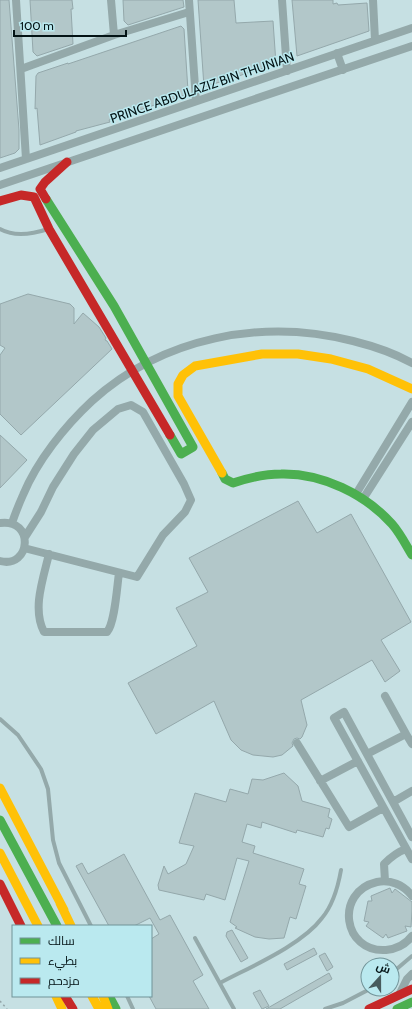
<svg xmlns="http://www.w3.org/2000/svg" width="412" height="1009" font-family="Cabin,Cairo,sans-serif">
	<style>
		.building { fill: #b2c7c9; stroke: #94a8ab }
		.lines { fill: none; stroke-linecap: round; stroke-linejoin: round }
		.path { stroke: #92a4a7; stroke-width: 1.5; stroke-dasharray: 2 3; stroke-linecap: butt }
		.lane { stroke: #94a9aa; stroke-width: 4 }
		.street { stroke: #94a9aa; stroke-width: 8 }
		.fast { stroke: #4caf50; stroke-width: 9 }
		.slow { stroke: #ffc107; stroke-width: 9 }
		.jam { stroke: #c62828; stroke-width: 9 }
		.labels { text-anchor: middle; stroke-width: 3; stroke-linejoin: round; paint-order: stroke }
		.street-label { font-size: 13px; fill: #031315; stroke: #bae9ef }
	</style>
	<rect width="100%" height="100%" fill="#c6e0e3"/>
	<path class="building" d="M0 0H9L19 130V149L15 153 0 158Z
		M30 0H72L73 9H71L73 44 37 56 33 52Z
		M123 0H183L184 7 128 25 124 21Z
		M198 0H234L236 23 273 21 276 64 204 87Z
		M292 0H333V4L337 3 338 5 367 3 369 31 297 56Z
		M181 26 184 29 188 91 185 95 109 120 110 122 76 131V132L40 145 37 108 35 109 36 76 38 73 68 63V64Z
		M28 294 70 304 74 308V324L83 313 99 327 106 338 105 340 107 341 112 349 21 435 0 414V355L5 348 0 345V304Z
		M0 435 27 460 0 488Z
		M298 501 317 533 351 514 411 622 381 640 400 671 385 682 372 660 301 700 307 725 302 737 300 739 297 738 294 739 292 743 293 746 282 755 273 757 253 755 241 750 231 740 214 701 156 734 128 683 197 646 176 608 208 592 189 558Z
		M284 773 298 786 302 801 330 809 328 817 332 819 329 829 326 828 323 837 297 830 296 833 262 822 261 828 247 824 242 842 255 846 253 853 304 869 299 884 306 886 296 919 290 917 284 938 269 939 255 937 235 928 237 927 230 922 249 861 237 858 225 900 206 894 204 900 159 890 158 885 164 866 168 874 186 864 194 846 179 843 195 793 226 802 230 789 248 794 252 779 263 780Z
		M124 854 160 920 170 915 203 975 193 981 209 1009H156L149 996H151V939L159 934 150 918 134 926H109L76 866 82 863 88 874Z
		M390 888 392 893 395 889 412 902V910L411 927 405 926 407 931 388 938 386 934 383 938 366 926 369 922 364 921 368 901H372L371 896Z
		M232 930 248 958 241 962 226 936 227 932Z
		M314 948 317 954 287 970 284 964Z
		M325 953 333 967 327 971 319 956Z
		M329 973 332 979 280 1009H266Z
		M260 990 269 1006 262 1009 253 993Z"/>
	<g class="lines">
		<path class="path" d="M0 1001 7 1009"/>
		<path class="lane" d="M0 229C14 237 33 234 48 229
			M0 719 18 735 41 769 48 789 53 840 59 863 91 926
			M195 938 234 1009
			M392 973 412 956
			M220 983C250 967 302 945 322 918 333 905 338 887 341 870
			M127 996 133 1009
			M325 1009 343 1003 370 989"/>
		<path class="street" d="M16 0 26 159
			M111 0 114 35
			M189 0 196 101
			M282 0 287 71
			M373 0 375 40
			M337 53 343 70
			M21 69 114 35 189 12
			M0 168 412 28
			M0 185 412 46
			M356 494 412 402
			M363 499 412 422
			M0 523C35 518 31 569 0 561
			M12 523C15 514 19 504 23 495 37 461 65 426 92 401 163 337 262 318 353 341 373 346 394 353 412 363
			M24 548 137 577 163 535 185 512 191 500 184 484 143 412 131 405 118 409 93 430 74 454 53 487 41 512 25 537
			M49 554C43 579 32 609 44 632H107C115 623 117 586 119 573
			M406 734 412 744
			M297 743 349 827 383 808
			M367 754 406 734 385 696
			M320 781 358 761
			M393 802 412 791
			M412 837 344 712 334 718 412 859
			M385 881 384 864C391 857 397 852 406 849
			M412 896C404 885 390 879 377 882 334 892 343 953 386 950 396 949 406 944 412 936
			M399 995 407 979 412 974"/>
		<path class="fast" d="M46 199 114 306 193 447 181 454 170 435
			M222 473 225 479 233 483C248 478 265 474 281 474 322 473 365 494 392 524 400 533 406 545 412 555
			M0 820 57 926
			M109 996 116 1009
			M397 1009 412 1002"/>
		<path class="slow" d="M222 473 178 396V384L183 375 195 366 262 354H298L331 359 368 369 412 389
			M0 788 64 910
			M0 853 38 926
			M60 903 71 926
			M56 996 62 1009
			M92 996 99 1009
			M103 996 108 1009"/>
		<path class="jam" d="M46 199 40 189 45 182 67 162
			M0 201 21 195 34 197 49 229 170 435
			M0 884 21 926
			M65 996 73 1009
			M369 1009 412 989"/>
	</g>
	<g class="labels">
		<g class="street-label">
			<text transform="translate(202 87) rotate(-19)" y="5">PRINCE ABDULAZIZ BIN THUNIAN</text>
		</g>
	</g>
	<rect x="12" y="925" width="140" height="72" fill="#bae9ef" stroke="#719398"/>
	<rect x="20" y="938" width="20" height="6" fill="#4caf50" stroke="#719398"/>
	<text x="48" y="945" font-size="12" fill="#031315">سالك</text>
	<rect x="20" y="958" width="20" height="6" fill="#ffc107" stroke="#719398"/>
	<text x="48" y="965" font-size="12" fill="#031315">بطيء</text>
	<rect x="20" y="978" width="20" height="6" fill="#c62828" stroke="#719398"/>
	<text x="48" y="985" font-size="12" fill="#031315">مزدحم</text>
	<g transform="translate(380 977) rotate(21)"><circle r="19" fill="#bae9ef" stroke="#719398"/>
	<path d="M0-3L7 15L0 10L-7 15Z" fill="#475b5d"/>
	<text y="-6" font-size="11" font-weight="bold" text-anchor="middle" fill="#031315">ش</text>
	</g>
	<path d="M14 30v6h112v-6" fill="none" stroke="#031315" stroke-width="2"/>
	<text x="20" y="30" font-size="12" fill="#031315" stroke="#bae9ef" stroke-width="3" paint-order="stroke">100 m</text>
</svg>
